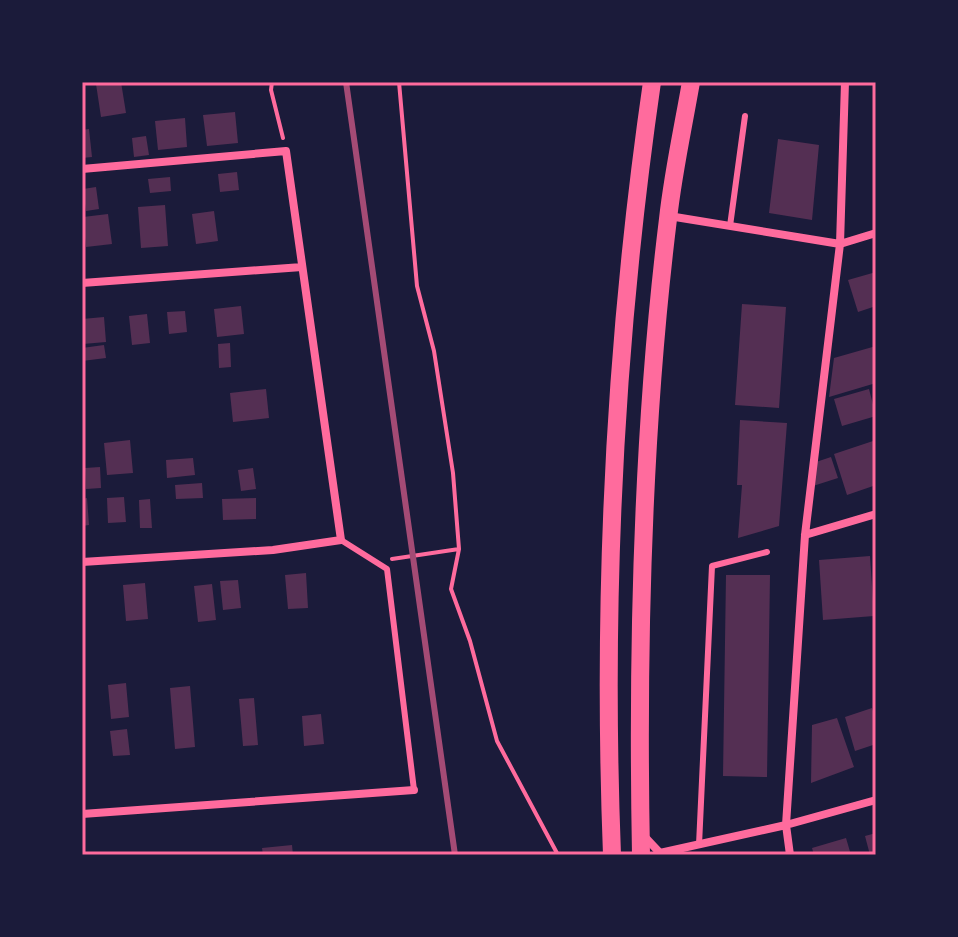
<svg xmlns="http://www.w3.org/2000/svg" width="958" height="937" font-family="'Fira Sans Condensed',sans-serif">
	<style>
		.building { fill: #542f53 }
		.lines { fill: none; stroke-linecap: round; stroke-linejoin: round }
		.path { stroke: #ff6b9d; stroke-width: 4 }
		.service { stroke: #ff6b9d; stroke-width: 6 }
		.minor { stroke: #ff6b9d; stroke-width: 8 }
		.trunk { stroke: #ff6b9d; stroke-width: 18 }
		.rail { stroke: #a44b75; stroke-width: 6 }
		.neatline { fill: none; stroke: #ff6b9d; stroke-width: 3 }
	</style>
	<rect width="100%" height="100%" fill="#1b1b3a"/>
	<path class="building" d="M121 82 126 113 101 117 96 84Z
		M235 112 238 143 207 146 203 115Z
		M185 118 187 147 158 150 155 121Z
		M89 129 92 157 82 158V130Z
		M146 136 149 155 134 157 132 138Z
		M778 139 819 145 812 220 769 213Z
		M237 172 239 190 220 192 218 174Z
		M170 177 171 191 150 193 148 179Z
		M96 187 99 209 86 211 83 189Z
		M165 205 168 246 141 248 138 207Z
		M214 211 218 241 196 244 192 214Z
		M108 214 112 244 86 247 83 217Z
		M876 272V306L858 312 848 280Z
		M742 304 786 307 779 408 735 405Z
		M241 306 244 334 217 337 214 309Z
		M185 311 187 332 169 334 167 312Z
		M147 314 150 343 132 345 129 316Z
		M104 317 106 342 83 344 82 319Z
		M230 343 231 367 219 368 218 344Z
		M104 345 106 358 82 361V348Z
		M876 346V383L829 397 834 358Z
		M266 389 269 418 233 422 230 393Z
		M869 389 876 416 842 426 834 399Z
		M740 420 787 423 779 526 738 538 742 485H737Z
		M130 440 133 473 107 475 104 443Z
		M876 440V485L847 495 834 454Z
		M831 457 838 478 813 486 816 462Z
		M193 458 195 475 167 478 166 460Z
		M100 467 101 488 86 489 85 468Z
		M253 468 256 489 241 491 238 470Z
		M202 483 203 498 176 499 175 485Z
		M124 497 126 522 108 523 107 498Z
		M87 498 89 525 82 526V499Z
		M256 498V519L223 520 222 499Z
		M150 499 152 528H140L139 500Z
		M870 556 874 616 823 620 819 560Z
		M306 573 308 608 288 609 285 575Z
		M726 575H770L767 777 723 776Z
		M238 580 241 608 223 610 220 581Z
		M145 583 148 619 126 621 123 585Z
		M212 584 216 620 198 622 194 586Z
		M126 683 129 717 111 719 108 685Z
		M190 686 195 747 175 749 170 688Z
		M254 698 258 745 243 746 239 699Z
		M872 708 876 721V744L855 751 845 717Z
		M321 714 324 744 304 746 302 716Z
		M837 718 854 767 811 783 812 725Z
		M127 729 130 755 113 756 110 731Z
		M876 833V855H870L865 836Z
		M846 838 851 855H814L812 848Z
		M292 845 293 855H263L262 848Z"/>
	<g class="lines">
		<path class="path" d="M272 82 271 90 283 138
			M399 82 417 286 434 351 453 473 459 549 451 589 470 641 497 741 558 855
			M392 559 459 549"/>
		<path class="service" d="M730 226 745 116
			M341 540 387 569 414 790
			M699 845 712 566 767 552"/>
		<path class="minor" d="M82 169 286 151 341 540 273 550 82 562
			M669 216 840 244 876 233
			M82 283 302 267
			M805 535 876 514
			M82 814 414 790
			M644 836 660 853 786 825 876 800
			M790 855 786 825 805 535 840 244 845 82"/>
		<path class="trunk" d="M612 855C602 597 615 337 652 82
			M641 855C637 643 642 430 668 219 673 173 683 128 691 82"/>
		<path class="rail" d="M346 82 455 855"/>
	</g>
	<rect width="958" height="937" fill="none" stroke="#1b1b3a" stroke-width="168"/>
	<rect x="84" y="84" width="790" height="769" class="neatline"/>
</svg>
